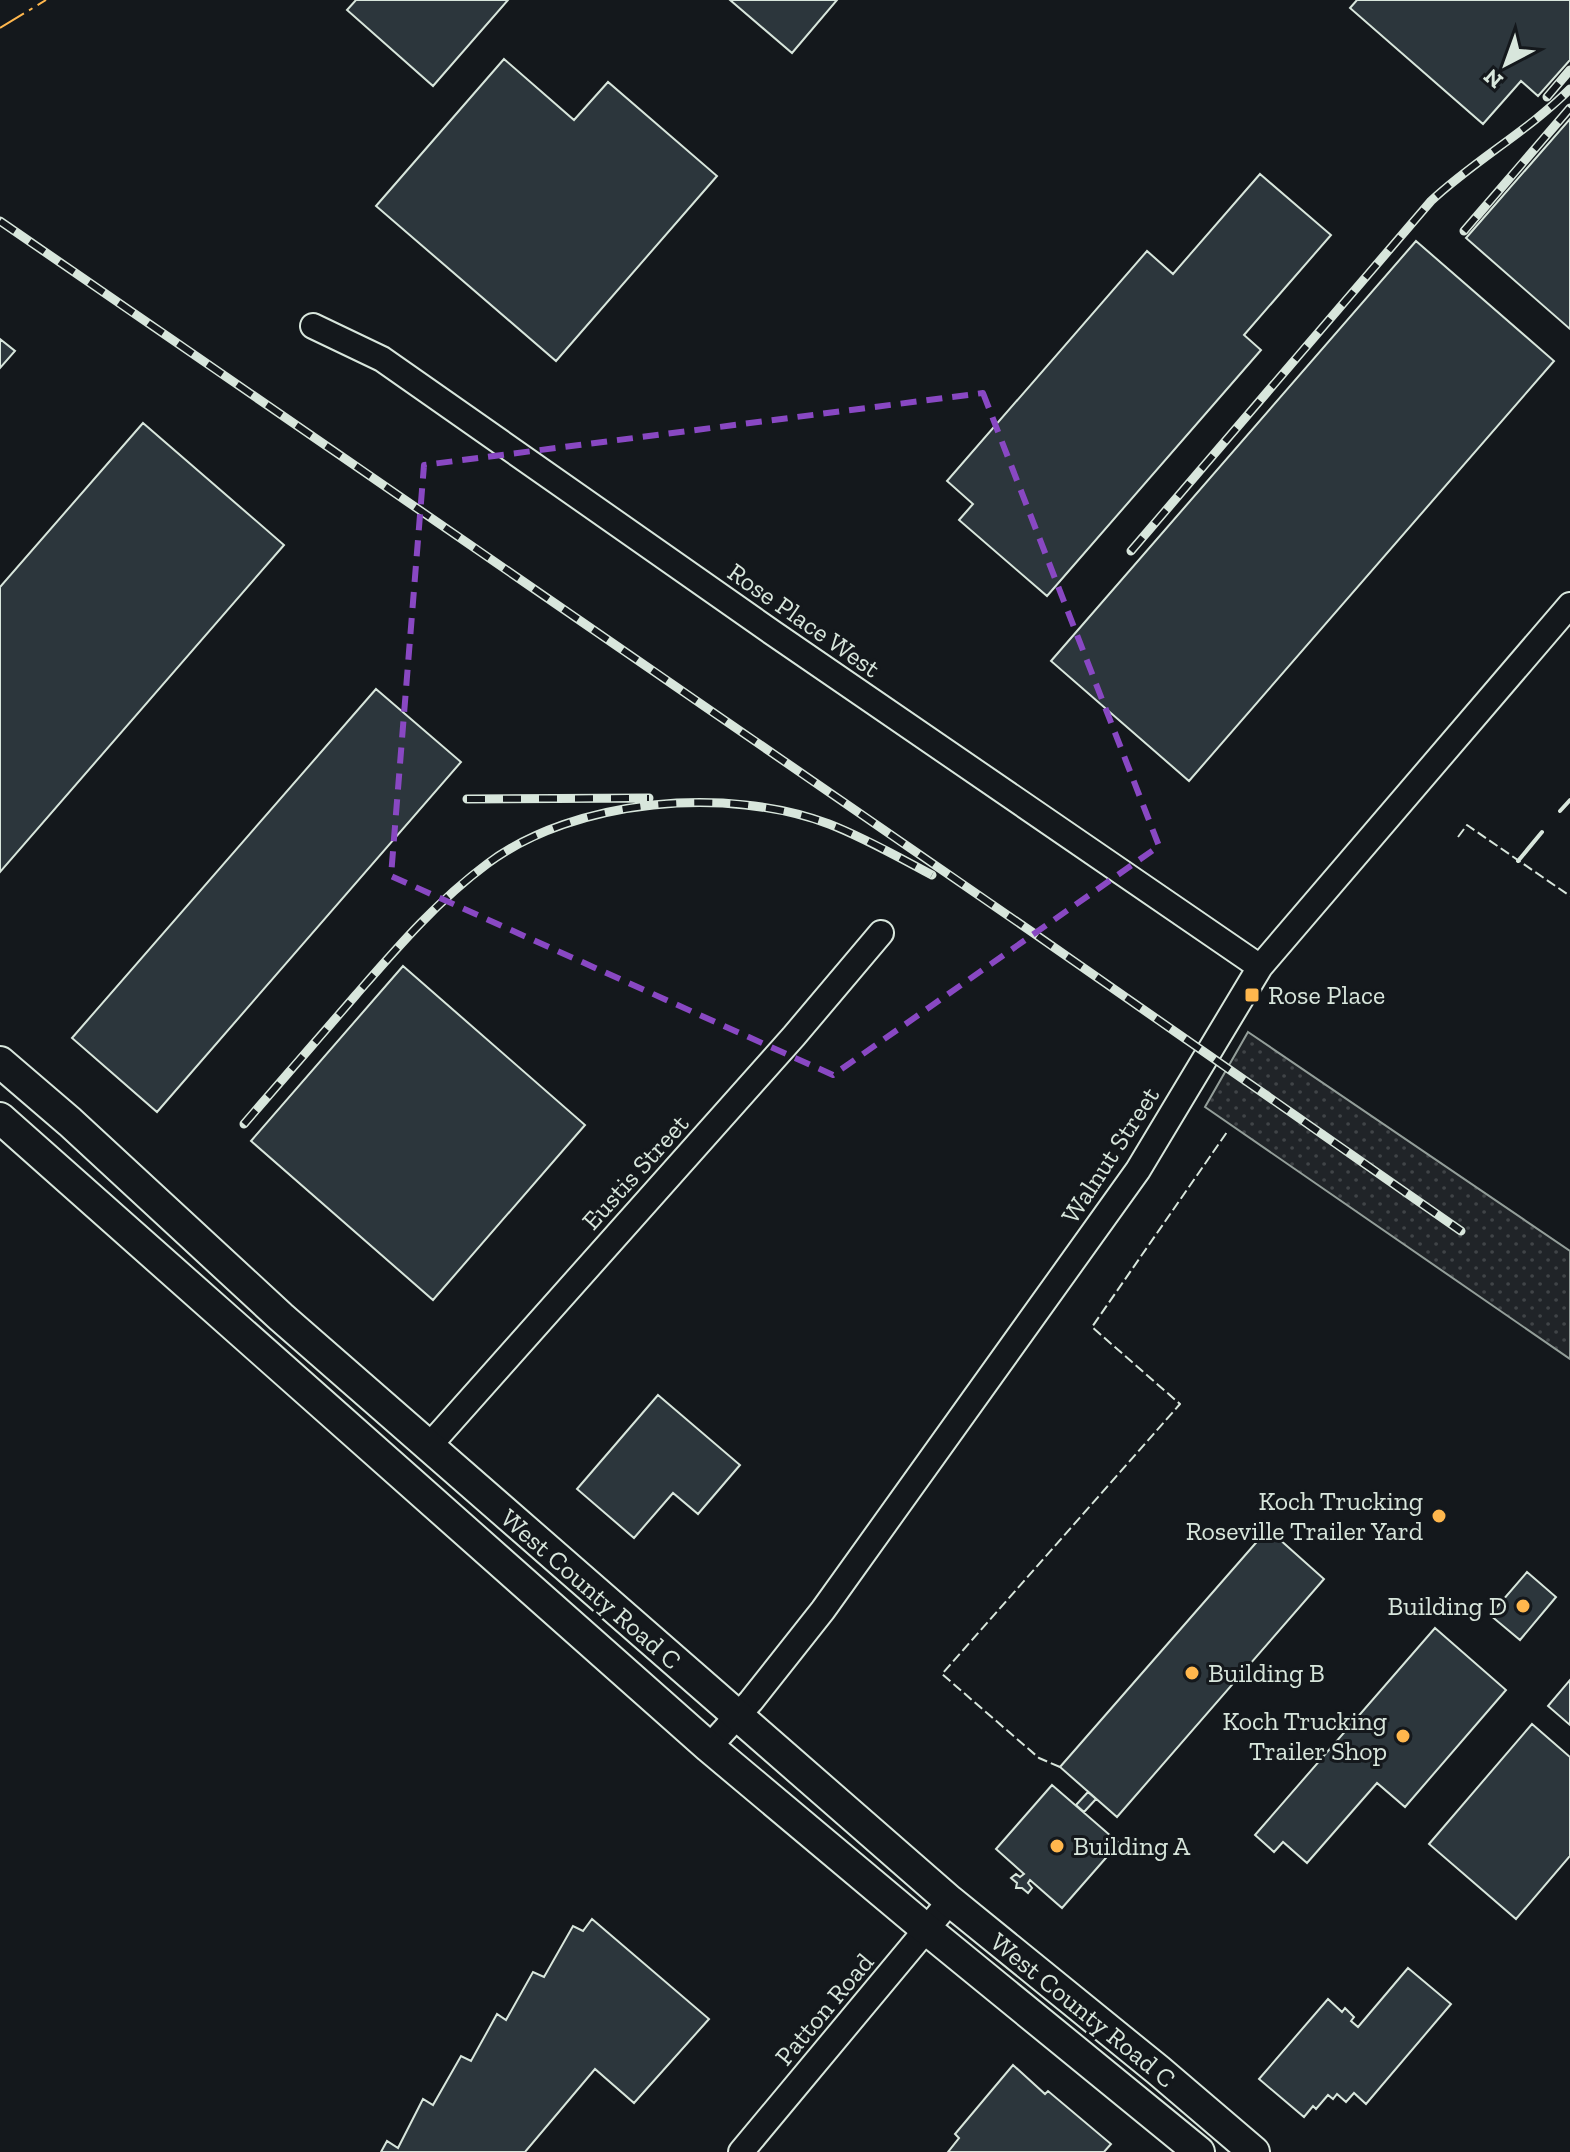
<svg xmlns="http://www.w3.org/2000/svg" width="1570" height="2152" font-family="'Zilla Slab',serif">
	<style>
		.park { fill: url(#park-dots); stroke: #939e99; stroke-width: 2 }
		.building { fill: #2c363c; stroke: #d8e6dc; stroke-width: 2 }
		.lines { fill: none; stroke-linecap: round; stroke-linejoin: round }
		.minor-casing { stroke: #d8e6dc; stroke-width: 28 }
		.major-casing { stroke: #d8e6dc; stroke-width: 34 }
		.minor { stroke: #14181c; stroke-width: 24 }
		.major { stroke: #14181c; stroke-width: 30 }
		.rail-casing { stroke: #d8e6dc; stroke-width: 9 }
		.rail { stroke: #14181c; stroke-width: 6; stroke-dasharray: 18; stroke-linecap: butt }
		.fence { stroke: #d8e6dc; stroke-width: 2; stroke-dasharray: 10 4; stroke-linecap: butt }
		.wall { stroke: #d8e6dc; stroke-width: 4 }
		.power { stroke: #ffb74d; stroke-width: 2; stroke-dasharray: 28 6 4 6; stroke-linecap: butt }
		.marked { fill: none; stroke: #8948c3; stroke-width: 6; stroke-dasharray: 16 10; stroke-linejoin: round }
		.poi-dot { fill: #ffb74d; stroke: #14181c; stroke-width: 3 }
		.labels { text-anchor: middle; stroke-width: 6; stroke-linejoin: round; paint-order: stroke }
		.street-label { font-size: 26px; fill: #d8e6dc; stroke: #14181c }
		.poi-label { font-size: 26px; fill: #d8e6dc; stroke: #14181c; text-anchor: start }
	</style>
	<defs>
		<pattern id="park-dots" width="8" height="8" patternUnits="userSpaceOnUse" patternTransform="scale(2)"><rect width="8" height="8" fill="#202428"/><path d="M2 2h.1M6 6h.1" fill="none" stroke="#404447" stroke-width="1.8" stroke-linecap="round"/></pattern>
	</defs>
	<rect width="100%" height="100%" fill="#14181c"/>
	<path class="park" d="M1248 1032 1570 1251V1359L1205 1107Z"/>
	<path class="building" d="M356 0H508L433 86 347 10Z
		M730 0H837L792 53Z
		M1357 0H1570V60L1538 96 1521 81 1483 124 1350 8Z
		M504 59 574 120 608 82 717 176 556 361 376 206Z
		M1570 119V329L1466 238Z
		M1260 174 1331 235 1244 335 1261 350 1047 596 959 520 973 504 947 481 1147 251 1173 274Z
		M1416 241 1554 361 1189 781 1051 661Z
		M0 339 15 351 0 368Z
		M143 423 284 545 0 872V587Z
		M376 689 461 762 157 1112 72 1038Z
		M403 966 585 1125 433 1300 251 1141Z
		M658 1395 740 1465 698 1514 673 1493 634 1538 577 1489Z
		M1268 1529 1324 1579 1117 1817 1060 1767Z
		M1527 1572 1556 1597 1520 1640 1490 1615Z
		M1435 1628 1506 1690 1405 1807 1377 1783 1307 1863 1283 1842 1274 1852 1255 1835Z
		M1570 1680V1725L1548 1706Z
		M1532 1724 1570 1757V1856L1516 1919 1429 1844Z
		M1052 1785 1119 1843 1062 1908 1030 1880 1028 1883 1032 1888 1028 1893 1022 1888H1016L1017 1883 1011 1878 1016 1874 1020 1877 1024 1874 996 1849Z
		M1088 1792 1096 1799 1084 1812 1076 1805Z
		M592 1919 709 2019 634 2103 595 2069 525 2152H381L387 2141 398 2148 423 2099 433 2105 461 2056 471 2061 497 2014 506 2020 533 1972 544 1977 573 1926 583 1931Z
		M1408 1968 1451 2004 1366 2104 1354 2093 1346 2102 1337 2094 1333 2099 1328 2095 1316 2109 1313 2106 1304 2117 1259 2079 1328 1999 1342 2012 1345 2008 1354 2017 1351 2021 1358 2027Z
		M1013 2065 1045 2094 1048 2091 1111 2144 1104 2152H948L959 2138 955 2134Z"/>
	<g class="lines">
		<defs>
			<path id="minor" d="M313 326 382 359 773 633 1260 967
				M429 1446 794 1036 881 933
				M709 1747 751 1701 823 1610 1138 1170 1260 967 1570 605
				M741 2152 950 1901"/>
			<path id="major" d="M0 1062 70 1122 281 1317 950 1901 1158 2070 1254 2152
				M0 1118 709 1747 926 1929 1199 2152"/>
		</defs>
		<use href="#minor" class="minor-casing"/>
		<use href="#major" class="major-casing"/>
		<use href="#minor" class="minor"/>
		<use href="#major" class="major"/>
		<defs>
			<path id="rail" d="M1547 97 1570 70
				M0 221 1032 932 1461 1231
				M1464 231 1570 108
				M1131 551 1431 201C1475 160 1528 131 1570 89
				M467 799 649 798
				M244 1124C281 1081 318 1039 355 996 396 949 436 902 487 864 575 798 728 786 829 824 865 838 898 857 932 875"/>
		</defs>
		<use href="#rail" class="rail-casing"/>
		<use href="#rail" class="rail"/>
		<path class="fence" d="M1458 837 1467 825 1570 896
			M1060 1767 1039 1758 942 1674 1180 1404 1092 1327 1227 1132"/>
		<path class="wall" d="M1560 811 1570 800
			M1518 861 1542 832"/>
		<path class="power" d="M0 28 46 0"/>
	</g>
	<path class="marked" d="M983 393 1159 846 833 1075 391 876 424 465Z"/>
	<g class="poi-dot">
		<rect x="1244" y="987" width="16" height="16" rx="4"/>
		<circle cx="1439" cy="1516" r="8"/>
		<circle cx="1523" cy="1606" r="8"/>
		<circle cx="1192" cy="1673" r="8"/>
		<circle cx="1403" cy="1736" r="8"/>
		<circle cx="1057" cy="1846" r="8"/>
	</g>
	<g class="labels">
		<g class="street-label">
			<text transform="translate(804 620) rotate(35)" y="9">Rose Place West</text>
			<text transform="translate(1110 1155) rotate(-57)" y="9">Walnut Street</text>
			<text transform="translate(635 1172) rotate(-48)" y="9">Eustis Street</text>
			<text transform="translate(591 1589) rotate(41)" y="9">West County Road C</text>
			<text transform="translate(824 2009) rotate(-50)" y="9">Patton Road</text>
			<text transform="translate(1083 2010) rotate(39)" y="9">West County Road C</text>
		</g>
		<g class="poi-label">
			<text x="1268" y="1004">Rose Place</text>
			<text x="1423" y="1510" text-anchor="end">Koch Trucking<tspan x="1423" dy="30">Roseville Trailer Yard</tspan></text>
			<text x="1507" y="1615" text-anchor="end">Building D</text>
			<text x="1208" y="1682">Building B</text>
			<text x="1387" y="1730" text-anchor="end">Koch Trucking<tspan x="1387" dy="30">Trailer Shop</tspan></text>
			<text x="1073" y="1855">Building A</text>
		</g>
	</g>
	<g transform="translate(1506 64) rotate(221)" stroke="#14181c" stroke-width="6" paint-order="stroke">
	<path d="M0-6L14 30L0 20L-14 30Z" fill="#d8e6dc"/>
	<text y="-12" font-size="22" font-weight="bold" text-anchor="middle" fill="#d8e6dc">N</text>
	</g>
</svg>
